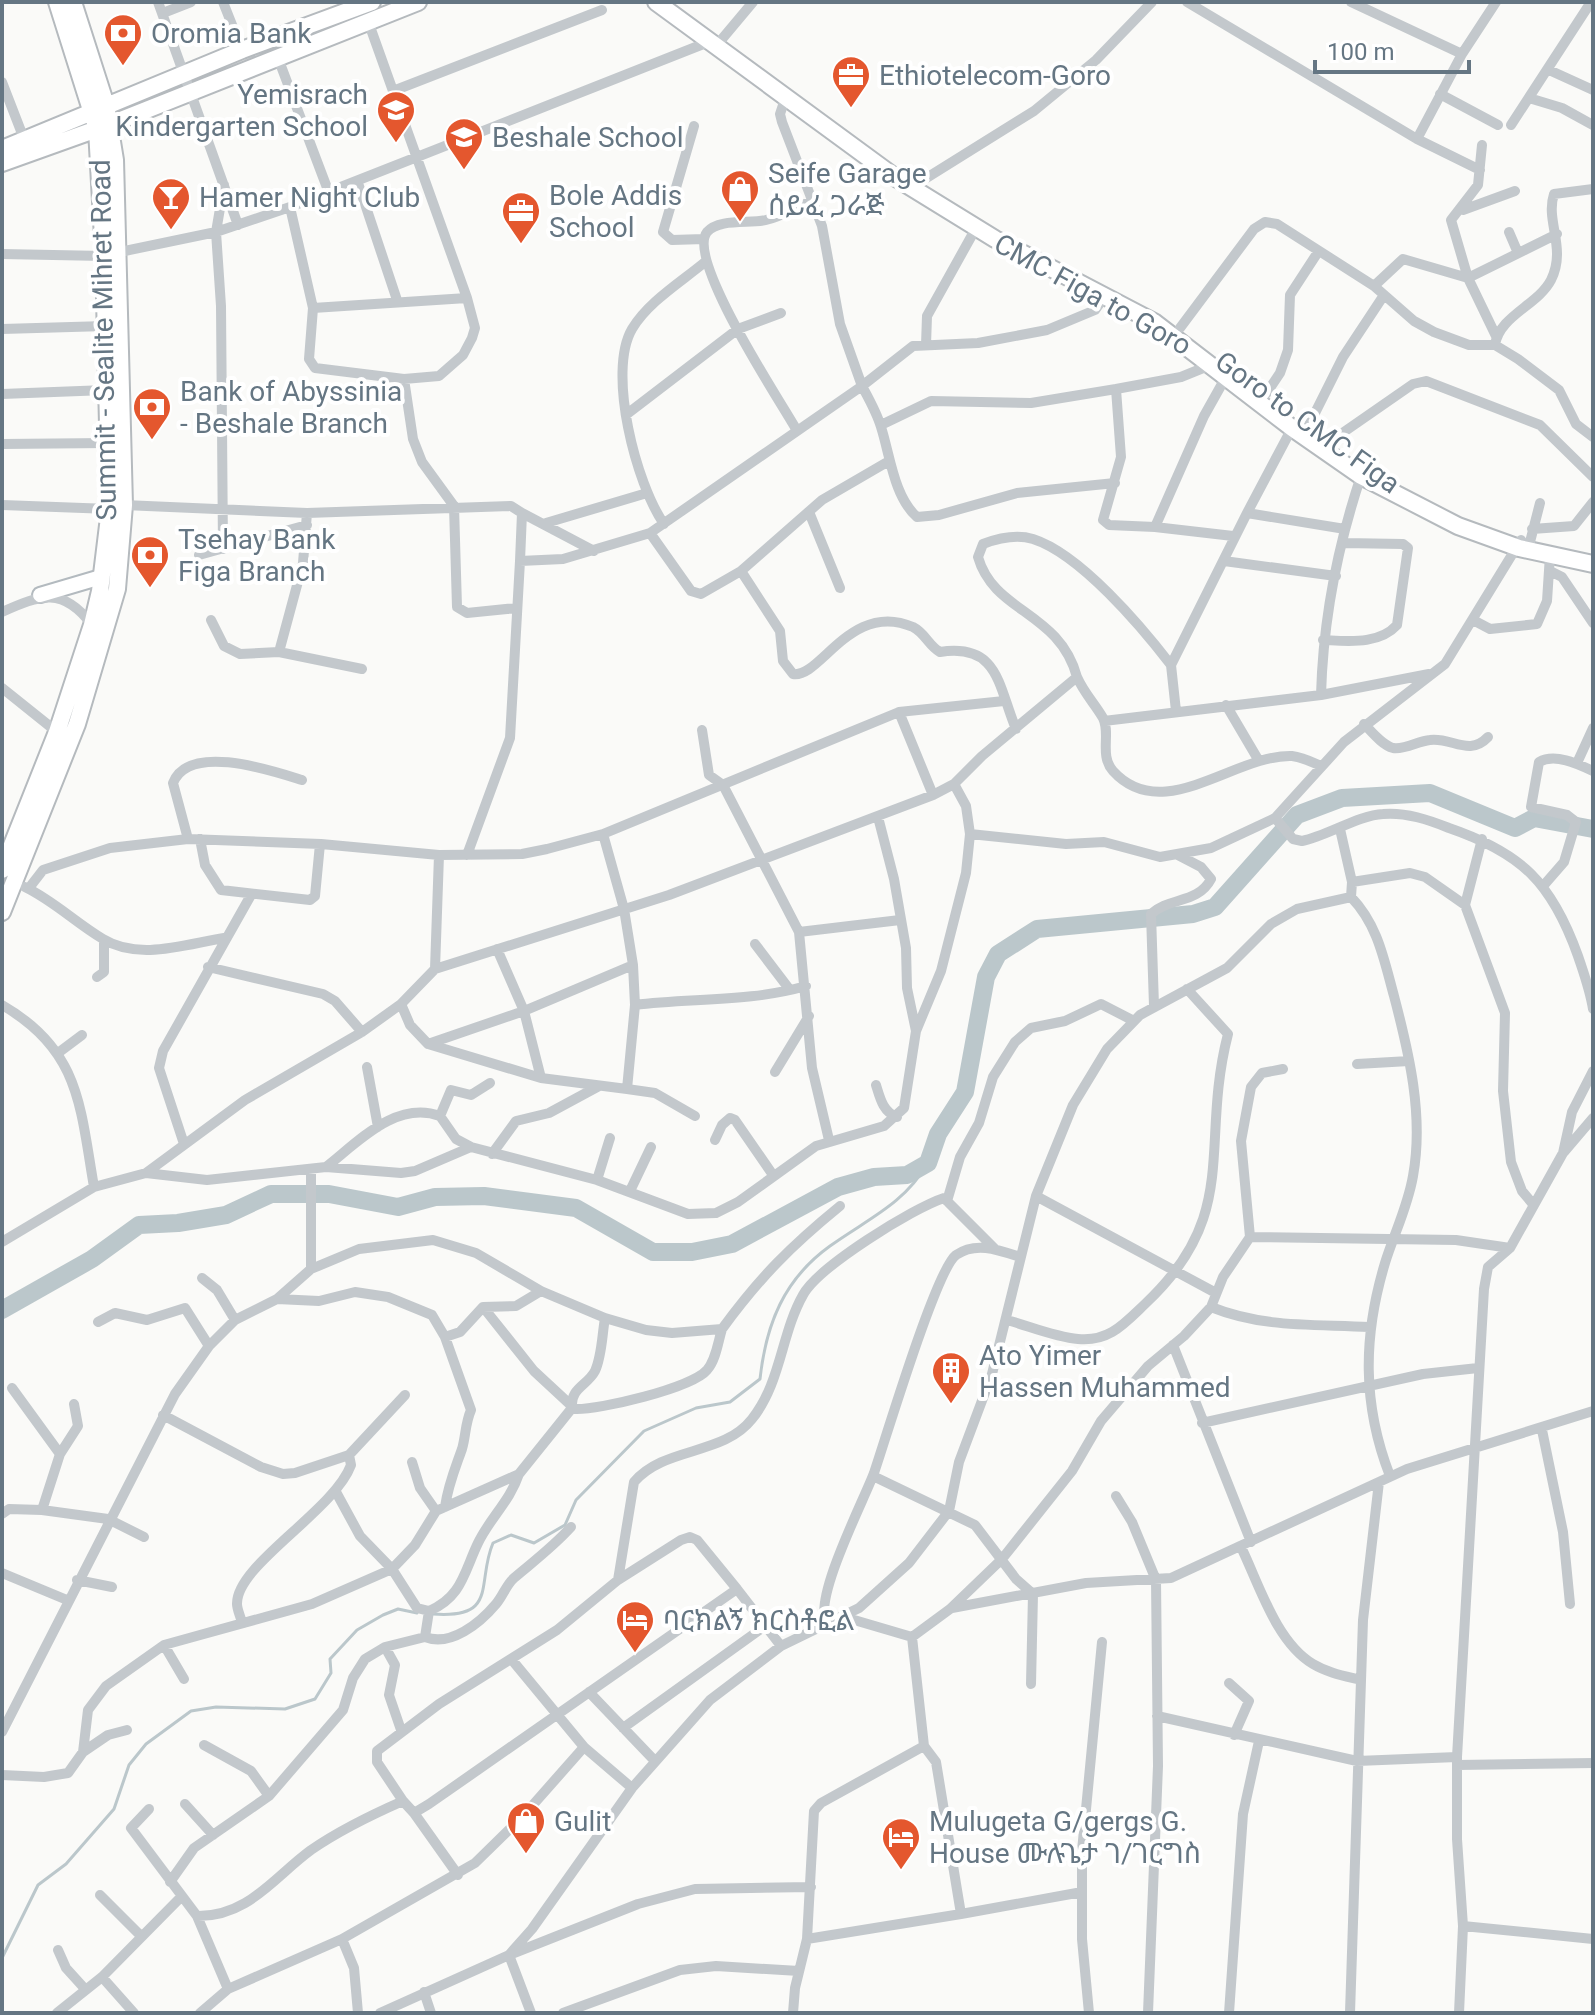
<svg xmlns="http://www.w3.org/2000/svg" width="1595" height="2015" font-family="Roboto,'Noto Sans Ethiopic',sans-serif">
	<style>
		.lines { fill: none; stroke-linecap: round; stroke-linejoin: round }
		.stream { stroke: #bbc7cb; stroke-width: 3 }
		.river { stroke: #bbc7cb; stroke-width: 18 }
		.secondary-casing { stroke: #b3babf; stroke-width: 18 }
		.primary-casing { stroke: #b5babe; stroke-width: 20 }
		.street { stroke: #c3c8cc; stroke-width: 10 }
		.secondary { stroke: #fff; stroke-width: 14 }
		.primary { stroke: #fff; stroke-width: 16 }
		.labels { text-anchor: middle; stroke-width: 8; stroke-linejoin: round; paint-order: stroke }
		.poi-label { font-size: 28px; fill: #657683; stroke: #fff; text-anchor: start }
		.street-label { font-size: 28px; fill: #657683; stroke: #fff }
	</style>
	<rect width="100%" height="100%" fill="#fafaf8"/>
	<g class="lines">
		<path class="stream" d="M433 1614C499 1619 476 1583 493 1543L511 1535 534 1543 565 1525 576 1500 644 1431 696 1408 730 1402 760 1379C766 1324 784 1279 830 1246 869 1218 903 1205 928 1163
			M2 1958 38 1885 66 1864 114 1809 129 1765 146 1744 191 1711 216 1707 285 1709 315 1699 331 1673 330 1659 357 1630 383 1615 398 1609 417 1613"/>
		<path class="river" d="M2 1310 92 1259 139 1225 178 1223 226 1215 271 1194H329L398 1207 435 1197 484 1196 576 1208 653 1252H692L732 1244 838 1187 874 1177 907 1175 928 1163 938 1134 965 1092 986 977 998 954 1037 929 1193 914 1215 907 1297 815 1342 798 1430 793 1515 828 1534 818 1593 829"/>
		<defs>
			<path id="secondary" d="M40 595 101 577"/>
			<path id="primary" d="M656 2 896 178 995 239 1154 322 1292 428 1361 476 1458 526 1519 548 1593 564
				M2 149 242 50 372 2
				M2 163 111 124 418 2
				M2 870 57 732 92 625 100 591 110 509 104 256 97 129 57 2
				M2 912 77 724 117 589 124 505 115 160 106 105 73 2"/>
		</defs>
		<use href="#secondary" class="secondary-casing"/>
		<use href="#primary" class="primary-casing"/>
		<path class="street" d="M158 2 238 225
			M223 2 242 50
			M1187 2 1417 139 1480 170
			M1351 2 1462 54
			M163 13 191 2
			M722 39 753 2
			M278 58 329 193
			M1549 70 1593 90
			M2 82 26 144
			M393 91 602 10
			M1440 94 1498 125
			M1529 98 1562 108 1593 125
			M785 99 780 114 782 122 822 226 840 324 862 386 913 346 978 343 1047 330 1095 310 1105 296
			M1511 125 1591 2
			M694 126 663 232 672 240 704 239
			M1417 139 1462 54 1496 2
			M1482 145 1478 185 1451 220 1468 278 1496 336
			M358 183 397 300
			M912 187 1034 111 1096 60 1152 2
			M290 207 313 308 309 359 315 368 404 379 439 376 463 355 472 338 475 328 467 298 368 21
			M1463 210 1515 191
			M1509 232 1518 253
			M120 252 216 232 290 207 711 41
			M2 254 104 256
			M1374 286 1403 259 1468 278 1557 234
			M313 308 467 298
			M1180 328 1254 229 1265 222 1277 224 1374 286 1414 321 1434 332 1469 345H1495L1518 359 1559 390 1576 424 1593 437
			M2 329 106 326
			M926 345 927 316 976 228
			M1495 345C1499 316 1538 305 1551 280 1567 248 1545 221 1554 194L1593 189
			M1227 375 1204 416 1155 527 1233 536
			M404 379 413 439 422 462 454 506 457 607 467 613 516 608
			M1116 389 1181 377 1213 364
			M2 394 106 390
			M1266 394 1280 373 1288 350 1290 295 1318 252
			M627 414 738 329 781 313
			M881 425 931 401 1031 403 1116 389 1121 457 1103 520 1109 525 1155 527
			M1308 427 1343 357 1384 295
			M1292 428 1247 513 1345 529
			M796 429C779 399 686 259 707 232 719 218 750 224 766 220 782 216 797 207 812 201
			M1328 443 1413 384 1426 381 1540 425 1593 477
			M2 444 107 443
			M2 505 110 509
			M124 505 307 513 511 506 522 513 520 561 563 559 650 533 862 386C869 399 877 413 881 427 890 455 894 497 917 517L939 515 1017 493 1115 483
			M809 512 840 588
			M522 513 594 551
			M546 523 647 493
			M664 524C636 484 607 372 632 329 648 302 681 282 705 262
			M1532 529 1574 526 1593 502
			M650 533 691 591 701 594 741 571 822 500 889 461
			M1530 542 1540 503
			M223 549 221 306 216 232 224 185
			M199 555 307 525
			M1224 561 1336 576
			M741 571 780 631 783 661 793 674C820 679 851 600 913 627 925 633 929 646 940 652 999 643 998 686 1016 729
			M1550 571 1562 577 1593 623
			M2 612C40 595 63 586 92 625
			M211 620 224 646 240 654 279 652 362 669
			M1473 620 1490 629 1537 624 1547 601 1550 555
			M1323 640C1348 641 1379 645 1397 625L1408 548 1403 544 1344 543
			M279 652 303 563 307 513
			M1077 677C1059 611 994 613 978 557L983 544C999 538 1016 534 1033 539 1080 554 1141 626 1171 665
			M2 688 57 732
			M1321 695 1429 674
			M1226 705 1259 761
			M1176 711 1171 665 1247 513
			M899 712 1004 701
			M1104 721 1321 695C1323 622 1338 545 1361 476
			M1364 724C1372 732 1382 745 1393 748 1405 750 1418 741 1430 740 1452 737 1469 757 1488 737
			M702 730 709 775 723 785 799 932
			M1577 763 1593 728
			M878 817 894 879 906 948 907 988 916 1031
			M1275 818 1293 839 1302 841C1327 836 1359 815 1383 814 1406 812 1429 820 1449 828 1522 853 1552 883 1578 956 1584 974 1590 990 1593 1009
			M1340 829 1352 882 1351 897C1378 925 1384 960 1394 996 1409 1053 1424 1116 1413 1176 1408 1206 1394 1234 1385 1263 1363 1336 1362 1404 1390 1476
			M970 834 1066 844 1104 842 1160 857 1211 848 1275 818 1344 742 1445 664 1521 540
			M188 839 173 783C189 742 273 771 302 780
			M200 839 205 865 221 890 310 900 315 896 320 844
			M1482 839 1465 905 1505 1013 1503 1091 1511 1162 1522 1191 1532 1203
			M467 855 510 738 520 561
			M1352 882 1410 873 1425 877 1465 905
			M1544 885 1564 862 1576 822 1567 815 1531 807 1539 762C1555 753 1578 764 1593 771
			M25 887C54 901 76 923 103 939 139 961 186 944 224 938
			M29 888 43 870 110 848 188 839 321 844 439 855 522 854 547 849 603 834 899 712 933 795
			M755 944 790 990
			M497 949 524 1011 541 1078
			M208 967 323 994 335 1001 362 1032
			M435 969 439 855
			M97 977 104 972V940
			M401 1004 410 1025 428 1044 524 1011 633 965 624 909 603 834
			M2 1005C80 1050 80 1106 94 1187
			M635 1005C692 998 750 1002 806 986
			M1154 1006 1151 914C1169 897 1198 904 1211 879L1201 867 1178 855
			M428 1044 541 1078 627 1089 635 1005 633 965
			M58 1053 82 1035
			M1357 1064 1409 1061
			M367 1067 378 1127
			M775 1072 809 1016
			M876 1085C880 1098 883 1112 897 1117
			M627 1089 655 1093 695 1116
			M440 1116 451 1090 471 1095 490 1083
			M715 1140 722 1125 730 1118 735 1120 773 1175
			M829 1140 812 1068 799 932 900 920
			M184 1144 159 1068 163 1051 251 895
			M1564 1152 1593 1118
			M492 1154 516 1121 549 1113 599 1086
			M326 1167C358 1142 396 1100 440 1116L456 1139 471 1147
			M146 1173 207 1180 326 1167 401 1173 415 1171 471 1147 597 1180 688 1214 716 1213 738 1202 816 1146 884 1126 904 1108 916 1031 941 971 966 873 970 834 966 806 954 784
			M597 1180 610 1138
			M630 1191 651 1147
			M1036 1196 1216 1293
			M947 1201 960 1157 979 1123 993 1077 1015 1042 1031 1028 1065 1021 1101 1004 1134 1021
			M1250 1237 1456 1240 1510 1248
			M2 1242 94 1187 146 1173 245 1100 362 1032 401 1004 435 969 669 895 933 795 954 784 982 756 1077 677C1084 693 1095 704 1103 718 1111 734 1099 755 1113 771 1163 826 1235 754 1292 756 1302 757 1312 762 1321 766
			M311 1269V1170
			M202 1278 217 1290 235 1320
			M277 1299 319 1301 355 1292 388 1297 432 1315 445 1337 460 1332 483 1307 516 1306 541 1291
			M483 1307 534 1371 575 1409C599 1410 692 1388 707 1370 716 1360 718 1342 722 1329
			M1211 1307C1263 1328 1314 1324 1369 1327
			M1007 1320C1029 1326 1055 1337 1078 1339 1109 1342 1124 1324 1145 1304 1242 1213 1199 1147 1228 1034L1187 989
			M98 1322 115 1313 147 1320 185 1308 209 1346
			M445 1337 471 1410C465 1424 466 1435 462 1449 455 1469 448 1485 445 1507
			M1173 1345 1251 1542
			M12 1388 60 1454
			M74 1404 78 1426 60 1454 42 1510 108 1519 144 1537
			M163 1415 261 1467 283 1474 295 1473 349 1455 405 1395
			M1202 1423 1423 1374 1478 1368
			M1542 1430 1563 1532 1570 1604
			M412 1462 420 1488 436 1511
			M873 1476 975 1525 1016 1579 1033 1594 1031 1684
			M336 1492 360 1536 392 1569 417 1608 429 1611C462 1597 464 1572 478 1543 490 1518 510 1501 519 1474
			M1116 1496 1132 1522 1156 1580 1158 1766 1148 2013
			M2 1514 9 1509 42 1510
			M1241 1547C1259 1584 1276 1642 1313 1664 1328 1673 1345 1676 1361 1680
			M2 1573 67 1600
			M77 1580 112 1587
			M618 1580 634 1482C665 1446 723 1456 752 1419 781 1383 781 1334 803 1295 818 1267 913 1208 944 1198L995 1249
			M737 1589 781 1646
			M952 1608 1086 1583 1171 1578 1407 1469 1593 1411
			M844 1617 912 1637
			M826 1622C814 1597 863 1502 874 1473 886 1438 936 1270 956 1255 976 1241 999 1250 1020 1257
			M242 1623C241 1617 237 1610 237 1604 236 1565 334 1511 351 1465L349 1455
			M425 1637C451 1647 480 1623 496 1604 503 1596 506 1585 514 1578 534 1561 553 1547 571 1527
			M164 1645 184 1679
			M385 1647 395 1665 389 1695 401 1730
			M1229 1683 1249 1701 1234 1735
			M589 1692 654 1760
			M1157 1716 1357 1761 1457 1757
			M623 1728 765 1626
			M2 1732 175 1394 209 1346 235 1320 277 1299 311 1269 359 1249 433 1240 476 1253 541 1291 605 1318 646 1330 672 1333 722 1329C760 1277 791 1246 840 1206
			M204 1745 251 1771 269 1796
			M584 1747 632 1788
			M83 1752 108 1735 127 1730
			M1457 1765 1593 1763
			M2 1775 44 1777 68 1773 83 1752 88 1710 106 1686 164 1645 312 1604 392 1569 415 1545 436 1511 519 1474 572 1408C570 1388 587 1386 595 1371 602 1356 602 1335 605 1318
			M185 1804 213 1835
			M149 1809 131 1828 197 1916C248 1917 274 1877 311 1850 340 1830 371 1815 403 1801L414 1813 429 1804 737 1589 697 1540 690 1537 681 1540 618 1580 557 1630 439 1704 377 1751V1762L403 1801
			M414 1813 458 1875
			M170 1882 194 1848 269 1796 343 1710 353 1678 365 1659 385 1647 425 1637 429 1611
			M811 1887 695 1889 638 1904 509 1955 532 1929 632 1788 710 1700 781 1646 859 1608 909 1563 949 1511 959 1462 992 1374 1036 1196 1073 1105 1107 1049 1140 1015 1227 968 1271 924 1297 909 1351 897
			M100 1895 141 1936
			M961 1914 1082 1892
			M197 1916 228 1989
			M1463 1926 1593 1939
			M342 1939 475 1863 524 1815 584 1747 512 1660
			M807 1939 961 1914 936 1762 924 1746 912 1637 950 1609 1002 1559 1072 1471 1101 1421 1148 1366 1184 1336 1211 1307 1223 1277 1250 1237 1241 1141 1251 1087 1262 1073 1283 1069
			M58 1950 66 1968 85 1989
			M102 1977 134 2013
			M424 1992 431 2013
			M57 2013 102 1977 181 1897
			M200 2013 228 1989 342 1939 354 1968 358 2013
			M380 2013 509 1955 531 2013
			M563 2013 680 1970 716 1966 799 1971
			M793 2013 795 1988 807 1939 814 1811 821 1803 924 1746
			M1089 2013 1082 1939V1851L1102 1642
			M1229 2013 1243 1814 1259 1741
			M1350 2013 1363 1620 1379 1482
			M1459 2013 1463 1926 1457 1839V1757L1484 1289 1488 1267 1510 1248 1563 1153 1572 1112 1593 1071"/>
		<use href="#secondary" class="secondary"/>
		<use href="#primary" class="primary"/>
	</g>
	<defs>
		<symbol id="bank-pin" viewBox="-11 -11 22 30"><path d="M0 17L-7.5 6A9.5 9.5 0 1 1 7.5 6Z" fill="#e4572e" stroke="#fff"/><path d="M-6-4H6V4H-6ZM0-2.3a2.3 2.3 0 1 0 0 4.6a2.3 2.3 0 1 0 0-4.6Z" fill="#fff"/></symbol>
		<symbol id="office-pin" viewBox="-11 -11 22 30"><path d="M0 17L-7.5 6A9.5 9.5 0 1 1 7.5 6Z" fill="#e4572e" stroke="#fff"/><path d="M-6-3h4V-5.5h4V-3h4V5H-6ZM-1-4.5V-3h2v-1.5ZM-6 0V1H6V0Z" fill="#fff"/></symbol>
		<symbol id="school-pin" viewBox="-11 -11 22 30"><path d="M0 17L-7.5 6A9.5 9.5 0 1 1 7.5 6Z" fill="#e4572e" stroke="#fff"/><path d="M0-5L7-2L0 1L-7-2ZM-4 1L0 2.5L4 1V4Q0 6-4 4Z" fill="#fff"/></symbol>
		<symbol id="shop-pin" viewBox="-11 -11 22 30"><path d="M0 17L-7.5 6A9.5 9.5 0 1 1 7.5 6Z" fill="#e4572e" stroke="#fff"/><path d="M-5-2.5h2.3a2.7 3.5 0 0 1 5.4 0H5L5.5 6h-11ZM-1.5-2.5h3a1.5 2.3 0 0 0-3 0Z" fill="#fff"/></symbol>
		<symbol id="bar-pin" viewBox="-11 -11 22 30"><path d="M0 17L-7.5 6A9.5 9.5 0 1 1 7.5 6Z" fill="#e4572e" stroke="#fff"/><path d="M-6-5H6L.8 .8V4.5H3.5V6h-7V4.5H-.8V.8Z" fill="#fff"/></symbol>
		<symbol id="building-pin" viewBox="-11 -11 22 30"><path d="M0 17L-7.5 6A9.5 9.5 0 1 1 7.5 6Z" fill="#e4572e" stroke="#fff"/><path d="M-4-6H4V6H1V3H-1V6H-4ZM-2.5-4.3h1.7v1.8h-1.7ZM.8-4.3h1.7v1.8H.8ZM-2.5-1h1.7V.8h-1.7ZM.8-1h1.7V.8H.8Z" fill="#fff"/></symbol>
		<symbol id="hotel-pin" viewBox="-11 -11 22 30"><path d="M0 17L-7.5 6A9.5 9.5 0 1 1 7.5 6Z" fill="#e4572e" stroke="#fff"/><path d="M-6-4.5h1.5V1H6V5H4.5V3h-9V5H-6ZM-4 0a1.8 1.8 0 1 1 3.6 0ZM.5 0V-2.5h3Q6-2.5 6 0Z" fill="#fff"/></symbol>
	</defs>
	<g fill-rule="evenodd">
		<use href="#bank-pin" x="101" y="11" width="44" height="60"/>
		<use href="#office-pin" x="829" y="53" width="44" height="60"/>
		<use href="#school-pin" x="374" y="88" width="44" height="60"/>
		<use href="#school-pin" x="442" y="115" width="44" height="60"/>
		<use href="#shop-pin" x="718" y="167" width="44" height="60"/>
		<use href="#bar-pin" x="149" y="175" width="44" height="60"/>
		<use href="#office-pin" x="499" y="189" width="44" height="60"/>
		<use href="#bank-pin" x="130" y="385" width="44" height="60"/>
		<use href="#bank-pin" x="128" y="533" width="44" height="60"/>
		<use href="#building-pin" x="929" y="1349" width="44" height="60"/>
		<use href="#hotel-pin" x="613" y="1598" width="44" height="60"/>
		<use href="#shop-pin" x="504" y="1799" width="44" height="60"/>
		<use href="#hotel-pin" x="879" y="1815" width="44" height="60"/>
	</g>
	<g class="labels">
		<g class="poi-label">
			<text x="151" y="43">Oromia Bank</text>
			<text x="879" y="85">Ethiotelecom-Goro</text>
			<text x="368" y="104" text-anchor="end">Yemisrach<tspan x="368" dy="32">Kindergarten School</tspan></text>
			<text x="492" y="147">Beshale School</text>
			<text x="768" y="183">Seife Garage<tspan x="768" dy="32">ሰይፈ ጋራጅ</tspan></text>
			<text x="549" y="205">Bole Addis<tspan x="549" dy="32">School</tspan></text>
			<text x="199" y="207">Hamer Night Club</text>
			<text x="180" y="401">Bank of Abyssinia<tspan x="180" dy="32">- Beshale Branch</tspan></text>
			<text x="178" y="549">Tsehay Bank<tspan x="178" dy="32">Figa Branch</tspan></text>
			<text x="979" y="1365">Ato Yimer<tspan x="979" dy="32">Hassen Muhammed</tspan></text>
			<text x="663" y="1630">ባርክልኝ ክርስቶፎል</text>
			<text x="554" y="1831">Gulit</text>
			<text x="929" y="1831">Mulugeta G/gergs G.<tspan x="929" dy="32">House ሙሉጌታ ገ/ገርግስ</tspan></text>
		</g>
		<g class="street-label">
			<text transform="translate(1093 294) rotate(29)" y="10">CMC Figa to Goro</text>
			<text transform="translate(103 340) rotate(-91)" y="10">Summit - Sealite Mihret Road</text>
			<text transform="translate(1308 422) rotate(36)" y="10">Goro to CMC Figa</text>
		</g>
	</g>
	<rect width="1595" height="2015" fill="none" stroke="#657683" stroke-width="8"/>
	<path d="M1315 60v12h154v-12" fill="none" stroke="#657683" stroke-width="4"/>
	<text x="1327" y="60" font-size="24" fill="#657683" stroke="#ffffff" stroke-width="6" paint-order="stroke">100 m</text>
</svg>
